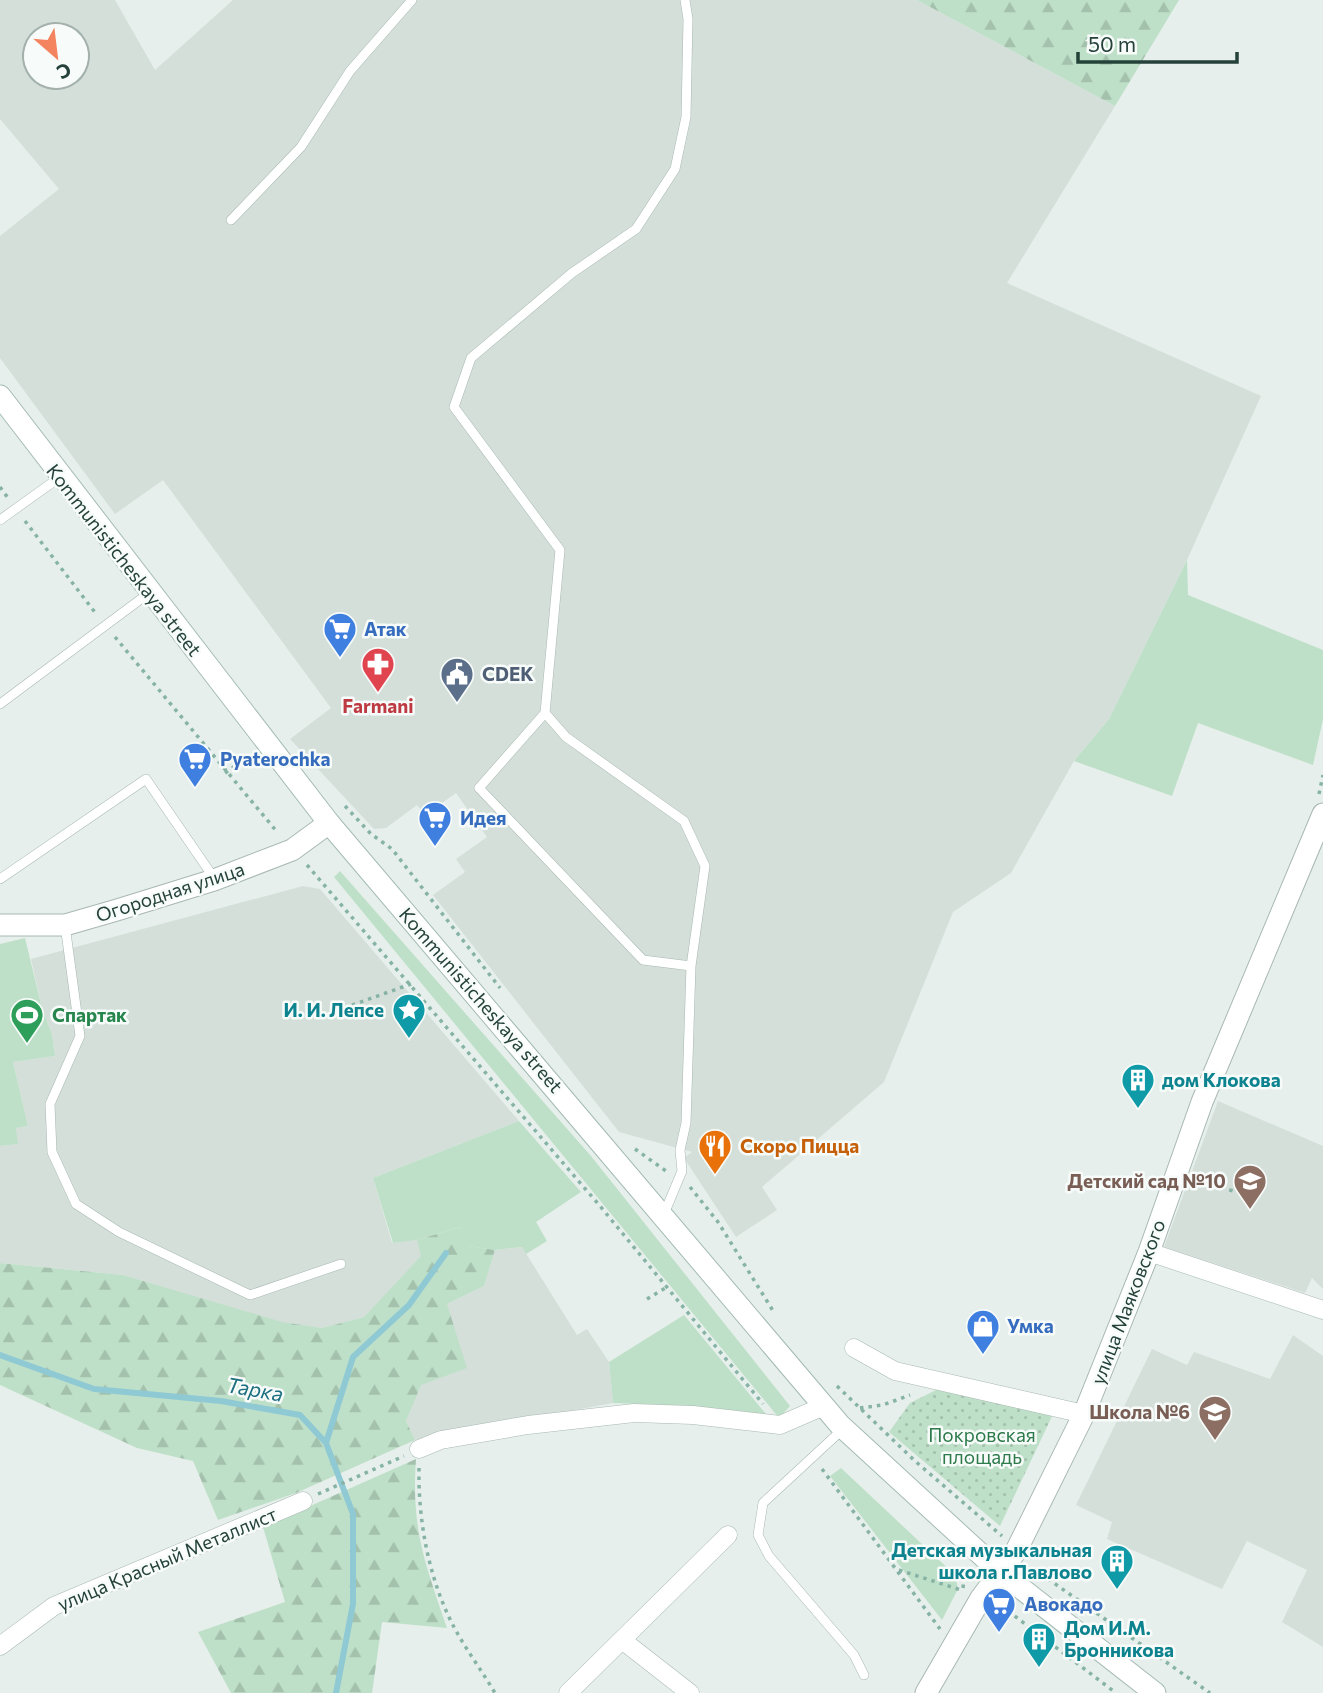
<svg xmlns="http://www.w3.org/2000/svg" width="1323" height="1693" font-family="Commissioner,sans-serif">
	<style>
		.built { fill: #d4dfda; fill-rule: evenodd }
		.grass { fill: #bfe0c8 }
		.forest { fill: url(#forest-firs) }
		.park { fill: url(#park-dots) }
		.lines { fill: none; stroke-linecap: round; stroke-linejoin: round }
		.stream { stroke: #8ec9d4; stroke-width: 6 }
		.service-casing { stroke: #a8b8b2; stroke-width: 10 }
		.minor-casing { stroke: #a8b8b2; stroke-width: 19 }
		.tertiary-casing { stroke: #a8b8b2; stroke-width: 23 }
		.secondary-casing { stroke: #a4bbb3; stroke-width: 23 }
		.path { stroke: #86b3a5; stroke-width: 3.5; stroke-dasharray: 3.5 5; stroke-linecap: butt }
		.service { stroke: #fff; stroke-width: 9 }
		.minor { stroke: #fff; stroke-width: 18 }
		.tertiary { stroke: #fff; stroke-width: 21 }
		.secondary { stroke: #fff; stroke-width: 21 }
		.labels { text-anchor: middle; stroke-width: 5; stroke-linejoin: round; paint-order: stroke }
		.street-label { font-size: 19px; fill: #24423a; stroke: #f7fbf9 }
		.shop-label { font-size: 19px; font-weight: bold; fill: #366cbe; stroke: #f7fbf9; text-anchor: start }
		.service-label { font-size: 19px; font-weight: bold; fill: #4e5e75; stroke: #f7fbf9; text-anchor: start }
		.health-label { font-size: 19px; font-weight: bold; fill: #be3a42; stroke: #f7fbf9 }
		.culture-label { font-size: 19px; font-weight: bold; fill: #0d838f; stroke: #f7fbf9; text-anchor: end }
		.leisure-label { font-size: 19px; font-weight: bold; fill: #27864d; stroke: #f7fbf9; text-anchor: start }
		.food-label { font-size: 19px; font-weight: bold; fill: #c56008; stroke: #f7fbf9; text-anchor: start }
		.education-label { font-size: 19px; font-weight: bold; fill: #785e54; stroke: #f7fbf9; text-anchor: end }
		.park-label { font-size: 19px; fill: #2d7a4b; stroke: #f7fbf9 }
		.water-label { font-size: 21px; font-style: italic; fill: #1c6f80; stroke: #f7fbf9 }
	</style>
	<defs>
		<pattern id="forest-firs" width="22" height="20" patternUnits="userSpaceOnUse" patternTransform="scale(1.75)"><rect width="22" height="20" fill="#bfe0c8"/><path d="M5 1l3.5 6h-7zM16 11l3.5 6h-7z" fill="#a4c1ad"/></pattern>
		<pattern id="park-dots" width="8" height="8" patternUnits="userSpaceOnUse" patternTransform="scale(1.75)"><rect width="8" height="8" fill="#bfe0c8"/><path d="M2 2h.1M6 6h.1" fill="none" stroke="#a4c1ad" stroke-width="1.8" stroke-linecap="round"/></pattern>
	</defs>
	<rect width="100%" height="100%" fill="#e6efeb"/>
	<path class="built" d="M0 0H115L155 70 233 0H917L1115 106 1007 283 1261 396 1187 560 1109 719 1074 761 1011 873 953 912 884 1082 762 1187 777 1210 736 1237 684 1158 692 1152 619 1132 433 895 465 872 456 859 487 837 456 793 425 815 417 805 386 828 374 829 290 739 331 708 163 480 115 514 0 358V236L59 189 0 119ZM35 35H77V77H35Z
		M303 886 320 889 519 1121 373 1178 392 1243 417 1240 422 1256 364 1317 322 1328 282 1323 123 1275 0 1263V1146L17 1144 16 1128 28 1126 13 1062 55 1056 52 1034 42 1008 31 959Z
		M1218 1101 1323 1146V1289L1312 1278 1305 1293 1164 1247Z
		M522 1247 577 1335 587 1329 609 1362 613 1403 415 1440 406 1421 447 1304 484 1286 495 1250Z
		M1293 1335 1323 1356V1647L1282 1622 1307 1570 1247 1541 1222 1589 1107 1539 1112 1522 1076 1505 1152 1349 1187 1365 1194 1352 1270 1379Z"/>
	<path class="grass" d="M1187 560 1188 595 1323 650V719L1313 765 1198 723 1172 796 1074 761 1109 719Z
		M340 871 591 1156 790 1406 779 1418 334 877Z
		M25 938 42 1008 52 1034 55 1056 13 1062 28 1126 16 1128 18 1144 0 1146V944Z
		M519 1121 581 1192 536 1222 547 1241 526 1254 522 1247 495 1250 467 1246 460 1227 417 1240 393 1243 373 1178Z
		M684 1315 770 1419 695 1406 613 1403 609 1362Z
		M841 1468 955 1575 958 1589 942 1620 830 1476Z"/>
	<path class="forest" d="M917 0H1179L1115 106Z
		M460 1227 468 1246 495 1250 484 1286 447 1304 467 1368 421 1385 406 1421 415 1440 296 1493 218 1520 193 1461 137 1448 0 1385V1263L123 1275 282 1322 322 1328 364 1317 421 1256 417 1240Z
		M416 1459C411 1529 425 1563 447 1628L382 1622 372 1693H231L198 1632 285 1602 263 1527Z"/>
	<path class="park" d="M942 1387 1054 1412 1000 1526 889 1432 910 1403Z"/>
	<g class="lines">
		<path class="stream" d="M0 1355 94 1389 221 1401 300 1415 326 1443 353 1514V1604L336 1693
			M326 1443 353 1357 409 1305 446 1253"/>
		<defs>
			<path id="service" d="M231 220 301 147 350 71 412 0
				M0 520 60 477
				M0 704 149 593
				M545 713 479 788 643 960 691 966
				M0 879 146 779 214 878
				M65 925 80 1036 50 1104 52 1152 76 1204 119 1232 250 1295 341 1264
				M664 1214 682 1171 680 1150 686 1123 691 966 705 866 684 821 566 737 545 713 560 550 454 407 471 358 572 273 636 229 675 169 686 117 688 19 685 0
				M843 1429 763 1503 758 1535 769 1556 854 1655 864 1675"/>
			<path id="minor" d="M1149 1252 1323 1310
				M854 1348 895 1371 1084 1414
				M419 1449 441 1440 528 1425 634 1413 693 1415 780 1425 824 1406
				M622 1640 690 1693
				M0 1646 54 1606 303 1501
				M568 1693 728 1535"/>
			<path id="tertiary" d="M0 925H65L117 910 214 880 292 850 329 823
				M926 1693 981 1598 1016 1551 1084 1414 1149 1252 1202 1102 1323 814"/>
			<path id="secondary" d="M0 396 329 823 840 1425 999 1571 1155 1693"/>
		</defs>
		<use href="#service" class="service-casing"/>
		<use href="#minor" class="minor-casing"/>
		<use href="#tertiary" class="tertiary-casing"/>
		<use href="#secondary" class="secondary-casing"/>
		<path class="path" d="M0 487 8 498
			M25 521 97 615
			M115 637 278 833
			M225 773 252 754
			M1319 794 1323 775
			M345 806 371 834 392 849 500 988
			M307 865 600 1206 763 1404
			M344 1008 411 984
			M635 1149 666 1171
			M1197 1179 1233 1191
			M690 1187 718 1222 775 1314
			M647 1299 667 1287
			M837 1386 915 1461 1002 1536
			M860 1408 883 1405 910 1395
			M419 1468C418 1521 429 1581 455 1629 467 1651 482 1671 495 1693
			M822 1469 940 1629
			M318 1494 404 1456
			M1034 1569 1210 1693
			M899 1570 961 1590
			M963 1588 965 1569
			M999 1610 1012 1614 1116 1693"/>
		<use href="#service" class="service"/>
		<use href="#minor" class="minor"/>
		<use href="#tertiary" class="tertiary"/>
		<use href="#secondary" class="secondary"/>
	</g>
	<defs>
		<symbol id="supermarket-pin" viewBox="-11 -11 22 30"><path d="M0 17L-7.5 6A9.5 9.5 0 1 1 7.5 6Z" fill="#3f7fe0" stroke="#f7fbf9"/><path d="M-6-5.5h2.5l.6 2H6L4.5 2H-2.5L-4.4-4H-6ZM-1.5 3.2a1.3 1.3 0 1 0 .1 0ZM3 3.2a1.3 1.3 0 1 0 .1 0Z" fill="#fff"/></symbol>
		<symbol id="pharmacy-pin" viewBox="-11 -11 22 30"><path d="M0 17L-7.5 6A9.5 9.5 0 1 1 7.5 6Z" fill="#e0444e" stroke="#f7fbf9"/><path d="M-2-6h4v4h4v4h-4v4h-4v-4h-4v-4h4Z" fill="#fff"/></symbol>
		<symbol id="civic-pin" viewBox="-11 -11 22 30"><path d="M0 17L-7.5 6A9.5 9.5 0 1 1 7.5 6Z" fill="#5c6f8a" stroke="#f7fbf9"/><path d="M-.6-6.5H3V-4.5H.6V-3L4-1V1h2V6H-6V1h2V-1L-.6-3ZM-1.2 2.5V6h2.4V2.5Z" fill="#fff"/></symbol>
		<symbol id="sight-pin" viewBox="-11 -11 22 30"><path d="M0 17L-7.5 6A9.5 9.5 0 1 1 7.5 6Z" fill="#0f9aa8" stroke="#f7fbf9"/><path d="M0-6L1.8-2.2L6-1.7L2.9 1.2L3.7 5.4L0 3.3L-3.7 5.4L-2.9 1.2L-6-1.7L-1.8-2.2Z" fill="#fff"/></symbol>
		<symbol id="stadium-pin" viewBox="-11 -11 22 30"><path d="M0 17L-7.5 6A9.5 9.5 0 1 1 7.5 6Z" fill="#2e9e5b" stroke="#f7fbf9"/><path d="M0-5a6.5 5 0 1 0 0 10a6.5 5 0 1 0 0-10ZM-3.5-1.8h7v3.6h-7Z" fill="#fff"/></symbol>
		<symbol id="building-pin" viewBox="-11 -11 22 30"><path d="M0 17L-7.5 6A9.5 9.5 0 1 1 7.5 6Z" fill="#0f9aa8" stroke="#f7fbf9"/><path d="M-4-6H4V6H1V3H-1V6H-4ZM-2.5-4.3h1.7v1.8h-1.7ZM.8-4.3h1.7v1.8H.8ZM-2.5-1h1.7V.8h-1.7ZM.8-1h1.7V.8H.8Z" fill="#fff"/></symbol>
		<symbol id="restaurant-pin" viewBox="-11 -11 22 30"><path d="M0 17L-7.5 6A9.5 9.5 0 1 1 7.5 6Z" fill="#e8710a" stroke="#f7fbf9"/><path d="M-5-6h1v4h1v-4h1v4h1v-4h1v5L-1.5 .5V6h-2V.5L-5-1ZM5-6V6H3V1.5H1.5Q1.5-4 5-6Z" fill="#fff"/></symbol>
		<symbol id="school-pin" viewBox="-11 -11 22 30"><path d="M0 17L-7.5 6A9.5 9.5 0 1 1 7.5 6Z" fill="#8d6e63" stroke="#f7fbf9"/><path d="M0-5L7-2L0 1L-7-2ZM-4 1L0 2.5L4 1V4Q0 6-4 4Z" fill="#fff"/></symbol>
		<symbol id="shop-pin" viewBox="-11 -11 22 30"><path d="M0 17L-7.5 6A9.5 9.5 0 1 1 7.5 6Z" fill="#3f7fe0" stroke="#f7fbf9"/><path d="M-5-2.5h2.3a2.7 3.5 0 0 1 5.4 0H5L5.5 6h-11ZM-1.5-2.5h3a1.5 2.3 0 0 0-3 0Z" fill="#fff"/></symbol>
	</defs>
	<g fill-rule="evenodd">
		<use href="#supermarket-pin" x="321" y="610" width="38" height="52"/>
		<use href="#pharmacy-pin" x="359" y="645" width="38" height="52"/>
		<use href="#civic-pin" x="438" y="655" width="38" height="52"/>
		<use href="#supermarket-pin" x="176" y="740" width="38" height="52"/>
		<use href="#supermarket-pin" x="416" y="799" width="38" height="52"/>
		<use href="#sight-pin" x="390" y="991" width="38" height="52"/>
		<use href="#stadium-pin" x="8" y="996" width="38" height="52"/>
		<use href="#building-pin" x="1119" y="1061" width="38" height="52"/>
		<use href="#restaurant-pin" x="696" y="1127" width="38" height="52"/>
		<use href="#school-pin" x="1231" y="1162" width="38" height="52"/>
		<use href="#shop-pin" x="964" y="1307" width="38" height="52"/>
		<use href="#school-pin" x="1196" y="1393" width="38" height="52"/>
		<use href="#building-pin" x="1098" y="1542" width="38" height="52"/>
		<use href="#supermarket-pin" x="980" y="1585" width="38" height="52"/>
		<use href="#building-pin" x="1020" y="1620" width="38" height="52"/>
	</g>
	<g class="labels">
		<g class="street-label">
			<text transform="translate(124 560) rotate(52)" y="7">Kommunisticheskaya street</text>
			<text transform="translate(170 892) rotate(-18)" y="7">Огородная улица</text>
			<text transform="translate(481 1000) rotate(49)" y="7">Kommunisticheskaya street</text>
			<text transform="translate(1128 1302) rotate(-69)" y="7">улица Маяковского</text>
			<text transform="translate(167 1559) rotate(-23)" y="7">улица Красный Металлист</text>
		</g>
		<g class="shop-label">
			<text x="364" y="636">Атак</text>
			<text x="220" y="766">Pyaterochka</text>
			<text x="460" y="825">Идея</text>
			<text x="1007" y="1333">Умка</text>
			<text x="1024" y="1611">Авокадо</text>
		</g>
		<g class="service-label">
			<text x="482" y="681">CDEK</text>
		</g>
		<g class="health-label">
			<text x="378" y="713">Farmani</text>
		</g>
		<g class="culture-label">
			<text x="384" y="1017">И. И. Лепсе</text>
			<text x="1162" y="1087" text-anchor="start">дом Клокова</text>
			<text x="1092" y="1557">Детская музыкальная<tspan x="1092" dy="22">школа г.Павлово</tspan></text>
			<text x="1064" y="1635" text-anchor="start">Дом И.М.<tspan x="1064" dy="22">Бронникова</tspan></text>
		</g>
		<g class="leisure-label">
			<text x="52" y="1022">Спартак</text>
		</g>
		<g class="food-label">
			<text x="740" y="1153">Скоро Пицца</text>
		</g>
		<g class="education-label">
			<text x="1226" y="1188">Детский сад №10</text>
			<text x="1190" y="1419">Школа №6</text>
		</g>
		<g class="park-label">
			<text x="982" y="1442">Покровская<tspan x="982" dy="22">площадь</tspan></text>
		</g>
		<g class="water-label">
			<text transform="translate(255 1390) rotate(10)" y="7">Тарка</text>
		</g>
	</g>
	<g transform="translate(56 56) rotate(152)"><circle r="33" fill="#f7fbf9" stroke="#a3b1ad" stroke-width="2"/>
	<path d="M0-5L12 26L0 18L-12 26Z" fill="#f4845f"/>
	<text y="-10" font-size="19" font-weight="bold" text-anchor="middle" fill="#24423a">С</text>
	</g>
	<path d="M1078 52v10h159v-10" fill="none" stroke="#24423a" stroke-width="3.5"/>
	<text x="1088" y="52" font-size="21" fill="#24423a" stroke="#f7fbf9" stroke-width="5" paint-order="stroke">50 m</text>
</svg>
